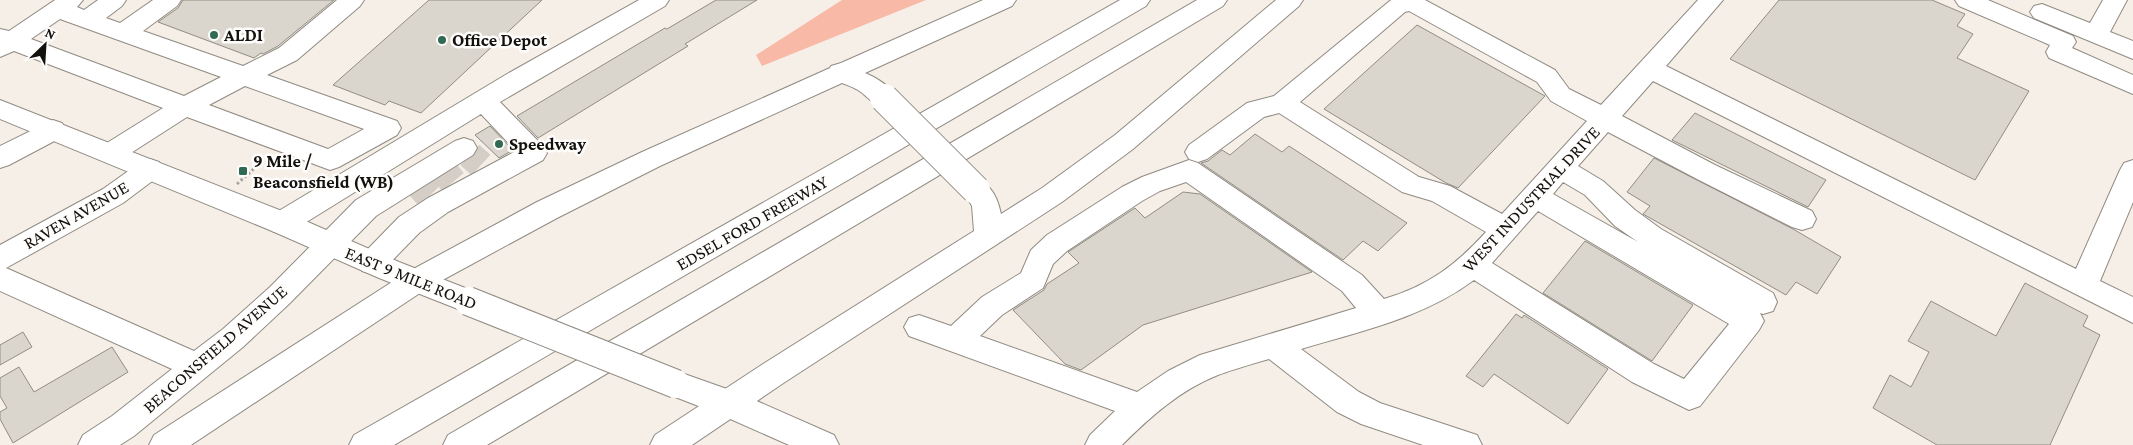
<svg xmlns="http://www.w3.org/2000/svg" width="2133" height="445" font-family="'Crimson Pro',serif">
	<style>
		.green { fill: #f9b9a7 }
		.building { fill: #dad6cd; stroke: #908d84 }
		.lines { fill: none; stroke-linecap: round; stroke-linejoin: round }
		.minor-tunnel { stroke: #d4cec6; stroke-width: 28; stroke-dasharray: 28 14; stroke-linecap: butt }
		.minor-casing { stroke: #908a82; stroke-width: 2 }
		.major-casing { stroke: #908a82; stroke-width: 2 }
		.highway-casing { stroke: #908a82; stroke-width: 2 }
		.path { stroke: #a9a49e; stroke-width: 3; stroke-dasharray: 2.5 2.5; stroke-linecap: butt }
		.minor { fill: #fff; fill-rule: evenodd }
		.major { fill: #fff; fill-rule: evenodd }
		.highway { fill: #fff; fill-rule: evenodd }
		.major-bridge-casing { stroke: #908a82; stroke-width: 30; stroke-linecap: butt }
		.highway-bridge-casing { stroke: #908a82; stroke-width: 30; stroke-linecap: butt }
		.major-bridge { stroke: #fff; stroke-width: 28 }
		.highway-bridge { stroke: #fff; stroke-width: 28 }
		.poi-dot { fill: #316a52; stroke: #fffdfc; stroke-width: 2 }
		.labels { text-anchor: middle; stroke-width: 5; stroke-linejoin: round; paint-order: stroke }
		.poi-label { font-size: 18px; font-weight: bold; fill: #13110e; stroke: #fffdfc; text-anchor: start }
		.street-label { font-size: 18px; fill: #13110e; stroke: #fffdfc }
	</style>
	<rect width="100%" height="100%" fill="#f6efe7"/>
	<path class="green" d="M842 0H926L762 66 756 55Z"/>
	<path class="building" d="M183 0H334L278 46 263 54 261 53 254 58 158 22 178 8Z
		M429 0H542L421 113 389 101 385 105 333 85Z
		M716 0H757L685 44 688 46 538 138 517 116 665 28 667 29Z
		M1779 0H1932L1965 14 1957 26 1973 34 1957 58 2029 91 1975 180 1730 59Z
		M1417 25 1545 96 1458 188 1446 183 1324 109Z
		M1695 113 1826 180 1808 207 1672 140Z
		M490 126 513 150 499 158 475 135Z
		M1255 134 1282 152 1289 146 1407 223 1378 251 1363 241 1343 260 1201 163 1208 161 1222 150 1230 155Z
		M1654 158 1793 229 1841 257 1817 294 1796 282 1786 295 1643 214 1650 206 1627 192Z
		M1183 192 1200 194 1312 272 1143 325 1081 370 1065 364 1013 310 1044 290 1047 284 1079 263 1068 252 1135 208 1145 218Z
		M1585 241 1693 305 1652 361 1543 293Z
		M2025 283 2088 316 2083 326 2100 335 2050 445H1937L1873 408 1890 375 1911 387 1929 352 1908 341 1931 301 1996 336Z
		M1516 314 1522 318 1524 315 1608 369 1568 424 1494 374 1483 387 1466 376Z
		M23 332 32 347 0 365V345Z
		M112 347 128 372 13 443 0 419V412L7 408 0 396V378L19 367 34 392Z"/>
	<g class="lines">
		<path class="minor-tunnel" d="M470 155 481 165
			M443 170 453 182
			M419 185 429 196"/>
		<defs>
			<path id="minor" d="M55 0H83L77 7 84 10 98 0H126L122 6 106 18 120 23 153 0H181L177 6 143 31 243 66 279 48 337 0H364L360 6 297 60 267 75 397 121 401 128 397 135 339 167 330 170 187 117 120 160 111 163 102 160 98 153 102 146 163 108 14 51 0 57V29L9 31ZM60 19 221 77 184 96 31 39ZM245 86 364 129 328 149 209 105Z
				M639 0H669L665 6 500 102 543 146 547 153 543 160 448 212 419 233 382 271 372 274 362 271 358 263 362 255 399 217 428 198 516 151 481 114 292 231 282 234 272 231 268 223 272 215 507 74Z
				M1391 0H1425L1555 70 1569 89 1601 105 1698 0H1723L1666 66 2076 269 2120 170 2124 163 2133 160V202L2100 281 2133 297V323L1653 81 1622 116 1715 165 1812 211 1816 219 1812 227 1802 230 1792 227 1697 179 1608 132 1578 166 1603 181 1635 210 1661 229 1773 293 1777 302 1773 311 1763 314 1760 313 1764 321 1759 330 1700 406 1689 410 1632 382 1474 280C1423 318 1361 331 1301 349L1359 392 1380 403 1477 435 1482 445H1423L1361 424 1337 412 1269 359C1252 364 1234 369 1218 375 1180 390 1150 417 1122 445H1085L1090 435 1115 411 909 336 904 327 909 318 919 315 951 326 982 297 1021 273 1031 250 1047 235 1122 187 1142 177 1189 160 1198 163 1362 275 1384 299C1428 286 1456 265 1486 232L1432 201 1402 192 1279 113 1264 117 1207 159 1198 162 1189 159 1185 152 1189 145 1247 103 1274 96ZM1409 11 1537 82 1551 101 1587 121 1502 214 1450 186 1419 177 1300 102 1405 12ZM1186 182 1342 291 1356 308 1200 355 1168 371 1137 392 980 336 1002 315 1043 288 1053 264 1067 251 1142 201 1160 191ZM1563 182 1585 195 1615 226 1638 242 1553 194ZM1538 211 1729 324 1684 379 1654 364 1492 263Z
				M1955 0H1988L2073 36 2076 42 2072 48 2133 75V94L2049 58 2046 52 2050 45 1959 6Z
				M2103 0H2127L2110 32 2133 41V59L2034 18 2030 12 2034 6 2042 4 2090 23Z
				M53 120 62 123 66 130 62 137 9 165 0 168V146Z
				M464 138 473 141 477 148 473 155 376 216 290 303 243 347 134 436 120 445H78L83 435 112 416 172 369 0 291V245L103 189 141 162 150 159 159 162 163 169 159 176 123 203 6 268 194 351 223 329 270 287 356 200 455 141Z"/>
			<path id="major" d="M0 100 292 215 399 262 478 293 482 301 478 309 468 313 379 278 272 231 0 119Z
				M676 371 741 394 834 435 839 445H789L719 414 665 393 661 384 665 375Z"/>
			<path id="highway" d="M983 0H1016L1012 6 865 73C877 78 890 86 897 98L893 104C874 110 872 99 858 90 853 87 847 85 842 83L660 166 557 218 426 289 191 445H149L154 435 406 273 537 202 642 152 830 68 831 66 841 63Z
				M1120 0H1150L1146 6 394 445H349L354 435Z
				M1197 0H1227L1223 6 487 445H443L448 435Z
				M1276 0H1303L1299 6 1133 149 1062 202 785 382 692 445H650L655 435 763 364 974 231 972 206 963 190 966 183C988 176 997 195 1001 214L1042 188 1115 135Z"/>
		</defs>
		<use href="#minor" class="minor-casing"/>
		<use href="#major" class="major-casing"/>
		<use href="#highway" class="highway-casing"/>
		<path class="path" d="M237 184 257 166"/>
		<use href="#minor" class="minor"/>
		<use href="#major" class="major"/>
		<use href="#highway" class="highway"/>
		<defs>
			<path id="major-bridge" d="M468 301 676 384"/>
			<path id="highway-bridge" d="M884 98 976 190"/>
		</defs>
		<use href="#major-bridge" class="major-bridge-casing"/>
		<use href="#highway-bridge" class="highway-bridge-casing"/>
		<use href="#major-bridge" class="major-bridge"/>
		<use href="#highway-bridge" class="highway-bridge"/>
	</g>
	<g class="poi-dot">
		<circle cx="214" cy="35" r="5"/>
		<circle cx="442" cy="40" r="5"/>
		<circle cx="499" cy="144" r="5"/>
		<rect x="238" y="166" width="10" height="10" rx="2.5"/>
	</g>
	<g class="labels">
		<g class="poi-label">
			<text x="224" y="41">ALDI</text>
			<text x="452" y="46">Office Depot</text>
			<text x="509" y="150">Speedway</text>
			<text x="253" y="167">9 Mile /<tspan x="253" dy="21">Beaconsfield (WB)</tspan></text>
		</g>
		<g class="street-label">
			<text transform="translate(1531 199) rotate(-47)" y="6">WEST INDUSTRIAL DRIVE</text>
			<text transform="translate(76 215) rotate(-30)" y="6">RAVEN AVENUE</text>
			<text transform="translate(752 223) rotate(-30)" y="6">EDSEL FORD FREEWAY</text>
			<text transform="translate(411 278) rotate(22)" y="6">EAST 9 MILE ROAD</text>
			<text transform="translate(215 349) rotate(-41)" y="6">BEACONSFIELD AVENUE</text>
		</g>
	</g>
	<g transform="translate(45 45) rotate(25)" stroke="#fffdfc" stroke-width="4" paint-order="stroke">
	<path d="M0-4L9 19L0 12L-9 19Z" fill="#13110e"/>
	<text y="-8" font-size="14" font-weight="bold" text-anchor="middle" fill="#13110e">N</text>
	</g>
</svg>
